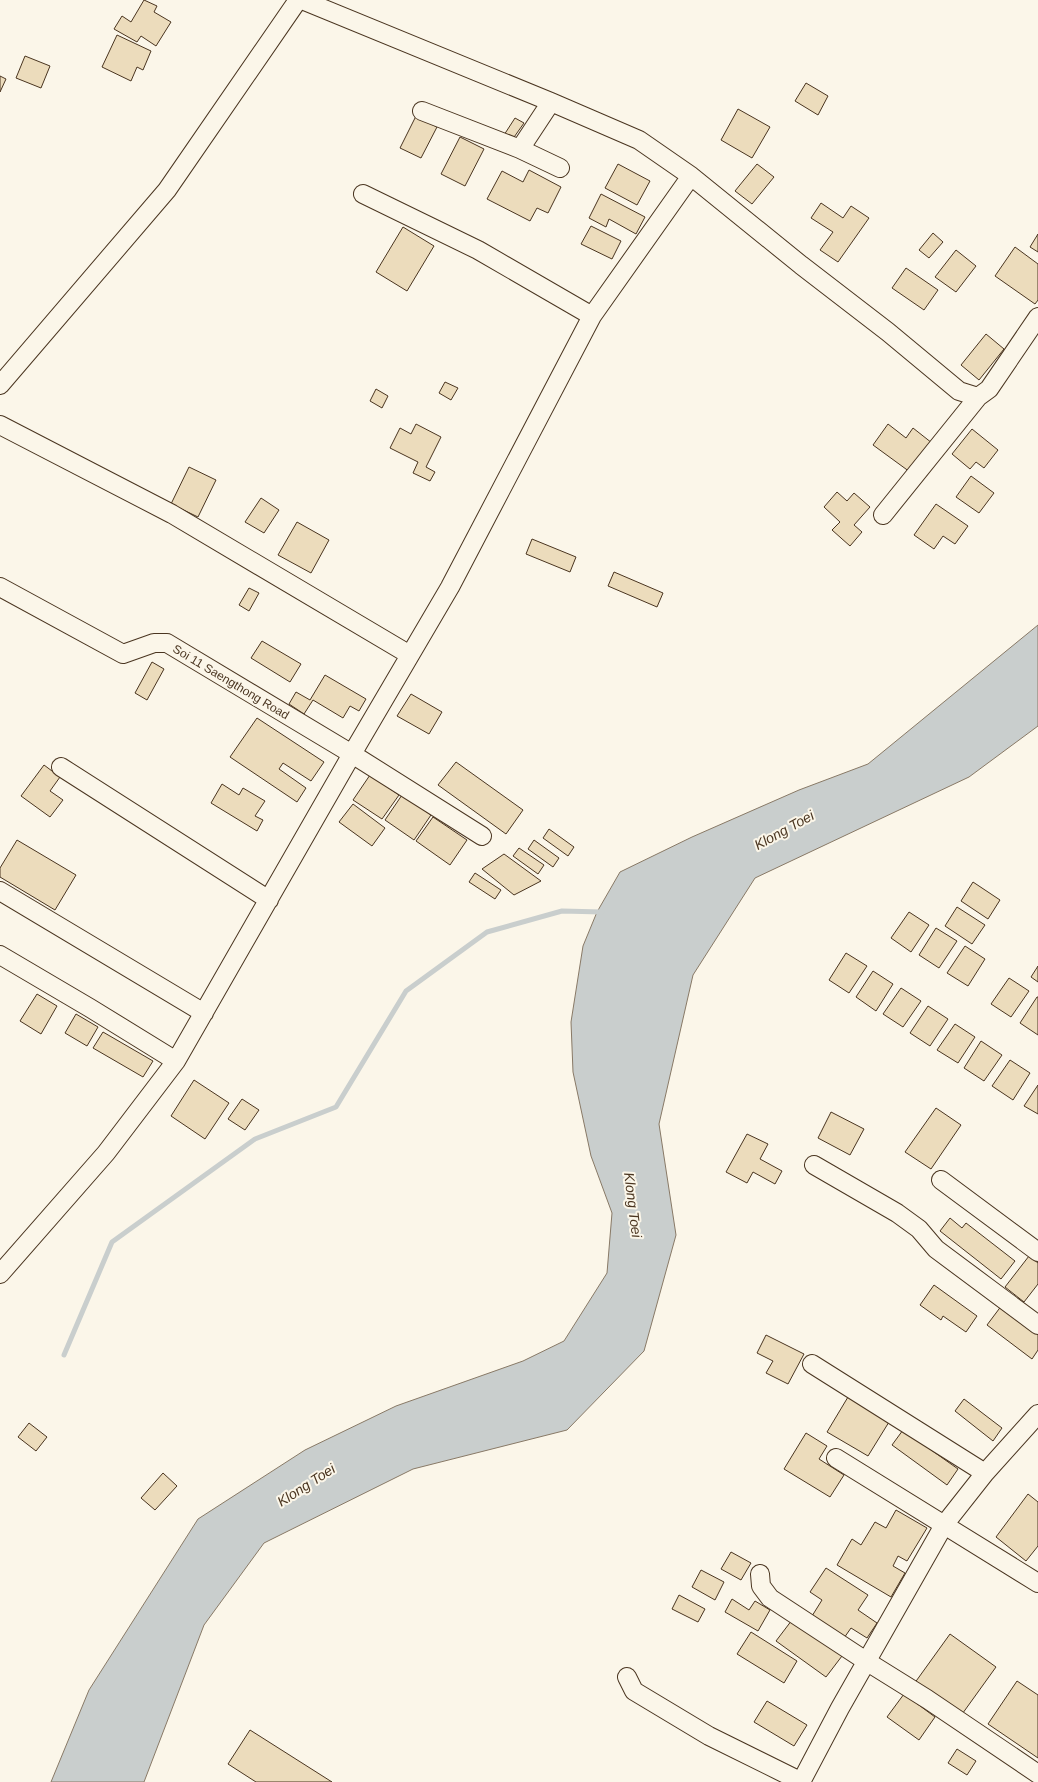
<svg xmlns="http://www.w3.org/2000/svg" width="1038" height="1782" font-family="Arial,sans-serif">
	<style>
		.water { fill: #c9cecd; stroke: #887966 }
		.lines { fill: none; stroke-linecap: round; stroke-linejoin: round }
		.stream { stroke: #c9cecd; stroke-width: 5 }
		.building { fill: #ecdcbc; stroke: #4a3520 }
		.minor-casing { stroke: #4a3520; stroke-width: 20 }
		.minor { stroke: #fbf6e9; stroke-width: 18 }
		.labels { text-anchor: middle; stroke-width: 4; stroke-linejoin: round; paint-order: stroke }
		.street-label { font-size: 12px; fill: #4a3520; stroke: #fbf6e9 }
		.water-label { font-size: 14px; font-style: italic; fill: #4a3520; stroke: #fbf6e9 }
	</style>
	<rect width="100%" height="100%" fill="#fbf6e9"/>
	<path class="water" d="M1038 625V726L969 777 755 878 693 975 659 1124 676 1235 644 1351 567 1430 413 1469 264 1543 204 1625 144 1782H51L89 1690 198 1519 305 1450 396 1406 523 1361 564 1341 607 1273 612 1213 591 1156 573 1072 571 1022 583 946 597 912 620 872 692 837 799 790 868 764Z"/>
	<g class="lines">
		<path class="stream" d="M64 1355 112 1242 255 1139 336 1107 406 991 487 932 562 911 602 912"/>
	</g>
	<path class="building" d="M144 0 157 6 154 12 171 22 156 46 141 36 137 42 114 29 122 16 131 22Z
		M117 35 151 51 143 70 137 67 131 81 102 67Z
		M25 56 50 66 41 88 16 78Z
		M0 76 6 79 0 92Z
		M806 83 828 96 818 115 795 101Z
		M738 109 770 127 752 158 721 140Z
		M416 116 437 127 421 158 400 148Z
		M515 118 524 123 512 140 504 135Z
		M460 137 484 149 465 186 441 174Z
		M618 164 650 181 637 205 605 188Z
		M757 164 774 177 752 204 735 191Z
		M529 170 561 187 548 213 537 208 530 221 487 199 502 171 523 182Z
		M601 194 645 217 636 234 609 219 606 227 589 218Z
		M821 203 843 218 851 206 869 218 838 262 820 250 833 232 811 218Z
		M591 226 621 241 612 259 581 244Z
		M403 227 434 246 407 291 376 272Z
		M933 233 943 242 929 258 919 250Z
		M1038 234V252L1030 247Z
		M1015 247 1038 264V300L1035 304 995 276Z
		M956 250 976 266 956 292 935 277Z
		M906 268 938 290 924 310 892 288Z
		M986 334 1004 349 979 380 961 365Z
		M445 382 458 388 451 400 439 393Z
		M376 389 388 396 382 408 370 401Z
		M416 424 441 437 426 467 435 472 430 481 413 473 418 462 390 448 400 428 411 434Z
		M888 424 906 438 913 428 932 443 910 472 873 445Z
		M972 429 998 450 984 468 976 462 970 469 952 454Z
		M189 467 216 480 198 517 171 504Z
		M971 476 994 493 979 513 956 497Z
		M837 492 847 501 854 493 870 507 854 525 862 532 850 546 832 530 840 522 824 507Z
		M261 498 279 510 264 533 245 522Z
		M936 504 968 526 955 544 943 536 934 549 914 535Z
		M297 522 329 540 311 573 278 555Z
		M532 539 576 557 570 572 526 554Z
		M614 572 663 593 657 607 608 586Z
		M249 588 259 593 249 611 239 605Z
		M262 641 301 664 290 682 251 658Z
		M152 662 164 669 147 700 135 693Z
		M325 675 366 699 359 711 350 706 343 718 313 700 304 714 289 704 296 692 310 700Z
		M411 694 442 712 429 734 397 716Z
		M257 718 324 762 311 781 283 763 279 769 306 788 297 802 230 757Z
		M456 762 523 810 506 834 438 785Z
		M44 765 60 777 50 791 63 800 50 817 21 796Z
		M370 775 399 795 382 819 353 800Z
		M222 784 239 795 243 788 265 801 255 816 263 820 257 831 211 803Z
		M402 795 431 815 414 840 385 820Z
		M353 804 385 828 372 846 339 822Z
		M433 817 467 840 450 865 416 841Z
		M549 829 574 847 568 856 543 838Z
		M17 840 76 875 55 910 0 877V868Z
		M534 840 559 858 553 867 528 849Z
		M519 848 544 865 538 874 513 856Z
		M504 854 541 881 514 895 482 869Z
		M475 873 501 890 495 899 469 882Z
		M973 882 1000 900 988 919 961 901Z
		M957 907 985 925 972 944 945 926Z
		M909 912 929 925 911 952 891 938Z
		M936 928 957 941 939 968 919 955Z
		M965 946 985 959 968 986 947 973Z
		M846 953 867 966 849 993 829 980Z
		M1038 966V982L1031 977Z
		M873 971 893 984 876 1011 856 997Z
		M1009 978 1029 991 1011 1017 991 1004Z
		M901 988 921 1001 903 1027 883 1014Z
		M37 994 57 1006 41 1034 20 1021Z
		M1037 997H1038V1035L1020 1023Z
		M928 1006 948 1019 930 1046 910 1033Z
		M76 1014 98 1027 87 1046 65 1033Z
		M955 1024 975 1037 958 1063 937 1050Z
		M103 1032 153 1061 143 1077 93 1048Z
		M981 1041 1002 1055 984 1081 964 1068Z
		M1010 1060 1030 1073 1013 1100 992 1086Z
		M194 1080 229 1103 205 1139 171 1116Z
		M1038 1085V1114L1024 1106Z
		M242 1099 259 1110 245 1130 228 1119Z
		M936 1108 961 1125 931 1169 905 1152Z
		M831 1112 864 1129 850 1155 818 1138Z
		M747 1134 768 1144 760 1159 782 1171 775 1184 753 1172 747 1183 726 1172Z
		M950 1218 962 1228 966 1223 1015 1261 1001 1279 940 1231Z
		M1029 1256 1038 1263V1284L1024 1302 1005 1287Z
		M934 1285 977 1316 966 1332 943 1316 941 1320 920 1305Z
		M1002 1305 1038 1332V1350L1032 1359 987 1325Z
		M766 1335 804 1354 788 1384 766 1373 773 1361 757 1353Z
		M848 1397 889 1422 868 1456 827 1432Z
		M964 1399 1002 1428 993 1441 955 1411Z
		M29 1423 47 1437 36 1451 18 1437Z
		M903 1430 958 1469 947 1485 892 1445Z
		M806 1433 827 1446 819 1459 844 1475 830 1497 784 1469Z
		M163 1473 177 1486 155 1510 141 1498Z
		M1028 1494 1038 1502V1546L1026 1561 996 1537Z
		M896 1510 927 1528 907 1561 898 1556 893 1566 905 1573 891 1597 837 1565 852 1539 861 1545 875 1522 886 1528Z
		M731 1552 751 1563 741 1580 721 1569Z
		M826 1568 868 1595 858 1610 877 1623 867 1638 851 1628 844 1638 812 1616 822 1600 810 1592Z
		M701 1570 724 1582 715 1600 692 1587Z
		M679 1595 705 1609 698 1622 672 1609Z
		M732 1599 749 1610 755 1601 770 1610 758 1631 725 1612Z
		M792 1620 842 1656 826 1677 776 1641Z
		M751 1632 797 1661 784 1683 737 1654Z
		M950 1634 996 1667 960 1717 914 1684Z
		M1017 1681 1038 1695V1758L988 1724Z
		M904 1694 935 1717 919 1740 887 1717Z
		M767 1701 807 1725 794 1746 754 1722Z
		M250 1730 332 1782H256L228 1764Z
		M957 1749 976 1761 967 1775 948 1763Z"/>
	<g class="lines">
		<defs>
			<path id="minor" d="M302 0 551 102 639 140 691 176 801 265 888 332 959 391 978 397 989 389 1038 317
				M422 111 520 149 560 168
				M520 149 551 102
				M363 194 478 250 592 316
				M0 385 167 190 298 0
				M0 425 172 514 410 655
				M883 515 978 397
				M0 587 123 654 154 643H167L352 754 482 836
				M61 767 269 900
				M0 891 204 1013
				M0 955 90 1008 176 1061
				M814 1165 897 1213 919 1229 936 1249 1038 1325
				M941 1180 1038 1252
				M0 1274 106 1153 176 1061 352 754 450 587 592 316 691 176
				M812 1364 985 1473
				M836 1458 1038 1583
				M760 1574 761 1586 770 1598 866 1661 927 1699 1038 1774
				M627 1677 634 1691 709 1736 802 1782
				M801 1782 840 1708 944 1525 985 1473 1038 1414"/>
		</defs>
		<use href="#minor" class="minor-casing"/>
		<use href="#minor" class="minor"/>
	</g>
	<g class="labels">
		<g class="street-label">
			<text transform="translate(231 682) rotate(31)" y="4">Soi 11 Saengthong Road</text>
		</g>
		<g class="water-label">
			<text transform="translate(784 830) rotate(-29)" y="5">Klong Toei</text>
			<text transform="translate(633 1205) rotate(83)" y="5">Klong Toei</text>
			<text transform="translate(306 1485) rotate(-33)" y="5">Klong Toei</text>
		</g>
	</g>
</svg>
